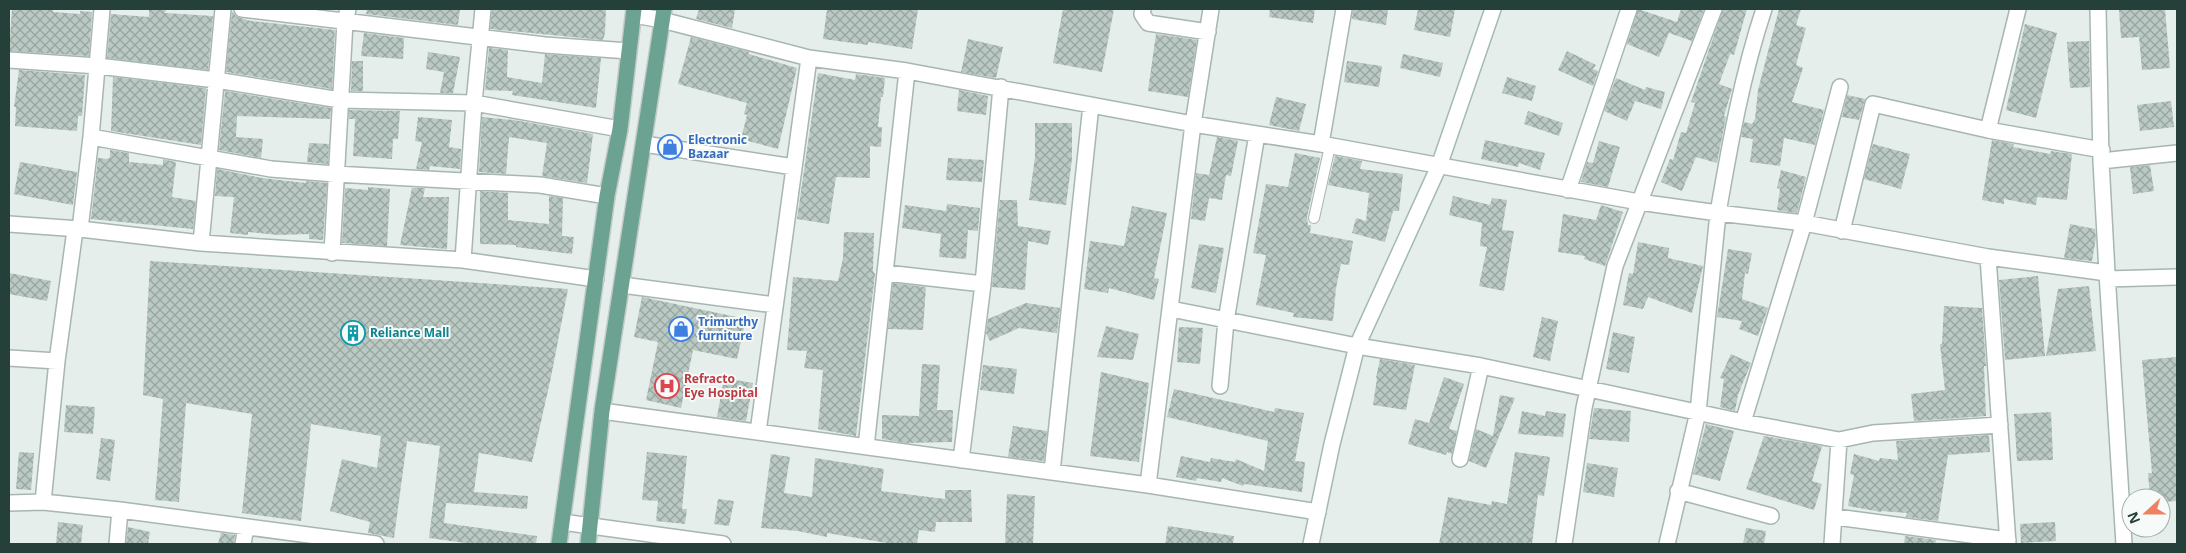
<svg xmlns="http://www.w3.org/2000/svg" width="2186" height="553" font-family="'Noto Sans',sans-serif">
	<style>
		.building { fill: url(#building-cross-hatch) }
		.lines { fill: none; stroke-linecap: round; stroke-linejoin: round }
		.lane-casing { stroke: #a7b6b1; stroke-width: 12 }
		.street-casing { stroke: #a7b6b1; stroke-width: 18 }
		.secondary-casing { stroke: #a4bab1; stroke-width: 18 }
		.primary-casing { stroke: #c2cac7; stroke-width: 18 }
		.lane { stroke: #fff; stroke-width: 10 }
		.street { stroke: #fff; stroke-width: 15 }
		.secondary { stroke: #fff; stroke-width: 15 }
		.primary { stroke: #6ba292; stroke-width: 15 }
		.labels { text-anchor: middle; stroke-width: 4; stroke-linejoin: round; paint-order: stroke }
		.shop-label { font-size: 12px; font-weight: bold; fill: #366cbe; stroke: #f6faf8; text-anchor: start }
		.culture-label { font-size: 12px; font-weight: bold; fill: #0d838f; stroke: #f6faf8; text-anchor: start }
		.health-label { font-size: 12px; font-weight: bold; fill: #be3a42; stroke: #f6faf8; text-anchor: start }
	</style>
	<defs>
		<pattern id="building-cross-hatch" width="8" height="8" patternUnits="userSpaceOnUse" patternTransform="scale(1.25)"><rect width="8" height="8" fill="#bac9c3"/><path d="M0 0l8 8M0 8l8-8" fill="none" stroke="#97a59f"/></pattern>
	</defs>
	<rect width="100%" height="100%" fill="#e5eeea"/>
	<path class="building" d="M12 9H53V12L80 14V11L92 12 89 56 9 51Z
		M149 9H166L165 13 213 16 208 70 107 58 111 14 149 17Z
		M367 9H460L458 25 366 14Z
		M492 9H606L605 33 603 40 490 29Z
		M699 9H735L732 28 696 19Z
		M827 9H918L912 49 868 42V45L823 39Z
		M1063 9H1114L1102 72 1053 63Z
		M1270 9H1315L1313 23 1269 17Z
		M1353 9H1388L1386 25 1352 19Z
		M1418 9H1455L1450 37 1414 30Z
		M1638 9 1677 22 1681 9H1704L1692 41 1669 33 1659 57 1627 44Z
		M1723 9H1747L1734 55 1730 54 1719 84 1732 89 1724 116 1726 117 1717 163 1696 157 1682 191 1661 182 1670 159 1673 160 1681 132 1686 133 1695 103 1691 102Z
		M1779 9H1801L1796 25 1806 28 1796 65 1803 68 1792 102 1824 110 1815 145 1784 138 1780 166 1750 162 1753 139 1741 137 1744 122 1752 124 1755 119 1758 90Z
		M2165 9 2170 68 2142 70 2139 37 2121 38 2119 10Z
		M232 12 237 17 251 21 335 30 332 89 226 72Z
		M2025 24 2057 33 2036 118 2006 110Z
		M364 33 404 38 403 59 361 56Z
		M1156 34 1197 40 1188 97 1148 91Z
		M691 37 749 52V54L797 68 778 149 741 139 747 115 744 114 747 103 678 84Z
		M968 39 1003 47 996 78 961 72Z
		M2089 41 2090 87 2070 88 2067 42Z
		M489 48 508 50 507 77 542 83 545 54 601 58 596 108 512 95 513 91 485 90Z
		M1567 51 1596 65 1593 69 1598 71 1593 86 1558 70Z
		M428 52 460 57 453 93H440L444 72 426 69Z
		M1403 54 1443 63 1440 77 1400 68Z
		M352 61H363V91H351Z
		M1347 61 1382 66 1379 87 1344 82Z
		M19 70 85 75 82 116H78L77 131 15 126 16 107H14Z
		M818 73 855 80 856 74 885 78 883 97H881L878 127H882L881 147 870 146V178L836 177 829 224 797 219Z
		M113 77 206 88 201 145 111 131Z
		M1507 77 1536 86 1532 101 1502 93Z
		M1616 78 1645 90 1646 87 1665 92 1661 109 1635 101 1627 121 1604 111Z
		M959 90 988 96 986 115 957 111Z
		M225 91 331 108 330 119 237 116 236 137 263 139 261 158 219 150Z
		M1847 95 1865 99 1859 120 1842 117Z
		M1276 97 1306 104 1299 131 1269 125Z
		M2171 101 2174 127 2140 131 2137 105Z
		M349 110 400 111 398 139H393L392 159 353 156 355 119H349Z
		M1528 111 1563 123 1559 136 1524 124Z
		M418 117 452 120 449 147 461 149 460 169 430 166 429 170 416 169 422 142 415 141Z
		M482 117 514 120 593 134 587 183 542 176 547 143 509 137 506 174 479 172Z
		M1035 123H1072V159L1066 205 1029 200 1035 157Z
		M1217 137 1238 141 1231 176 1226 175 1222 200 1209 198 1205 221 1191 219 1196 173 1209 175Z
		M1485 140 1545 153 1540 170 1519 163 1518 167 1481 159Z
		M1992 140 2014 144 2013 147 2050 154 2051 151 2072 154 2067 200 2037 197 2036 205 2004 199V204L1982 200Z
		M1599 141 1620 147 1608 187 1581 182 1587 162 1593 163Z
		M309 143 329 144 328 164 307 162Z
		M1873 144 1910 154 1901 189 1864 179Z
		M110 150 129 153V162L163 165V159L176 162 172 197 196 201 193 229 91 219 98 158 108 159 110 157Z
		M1295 153 1320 158 1307 217 1308 225H1311L1310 233 1353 241 1349 265 1341 264 1336 288 1333 321 1293 317 1294 313 1256 305 1266 255 1253 253 1266 184 1288 187Z
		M1335 156 1362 161 1360 169 1403 174 1399 211H1393L1385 242 1352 233 1356 218 1366 221 1369 193 1328 185Z
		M948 158 984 160 982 182 946 180Z
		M20 162 77 172 73 205 14 194Z
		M2150 165 2154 191 2133 194 2130 167Z
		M217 169 262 178 306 183V181L327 183 323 240 309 239V234L278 235 248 232V235L230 233 234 197 215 196Z
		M1781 170 1806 177 1797 213 1777 210 1780 189 1777 188Z
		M368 187 390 189 387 246 342 243 345 188 368 190Z
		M412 188H425L423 197H449L447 249 400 245Z
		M480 191 508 193V220L549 224V196L563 198 562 236 574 237 572 254 516 247V245L480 244Z
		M1453 196 1490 205 1492 198 1507 200 1502 230 1514 231 1504 291 1479 286 1487 247 1480 246 1482 223 1449 215Z
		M1000 200H1017L1018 226 1051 231 1048 245 1028 241 1025 290 992 287Z
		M947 204 980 208 978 231 968 230 966 259 939 257 941 234 902 228 905 205 946 211Z
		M1601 205 1623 212 1605 266 1584 259 1585 256 1558 252 1563 214 1596 220Z
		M1132 206 1167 213 1154 278 1159 279 1154 300 1109 288 1108 293 1084 289 1090 241 1124 246Z
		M2070 224 2095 229 2096 238 2092 261 2064 258Z
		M844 232 874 233 873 271 875 274 856 436 818 429 823 370 804 368 807 351 787 350 793 277 838 281 843 258Z
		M1638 242 1669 248 1668 258 1703 266 1692 313 1648 297 1643 309 1623 305 1629 273 1633 274Z
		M1199 244 1224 248 1216 293 1191 288Z
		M1728 249 1752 253 1748 274 1745 273 1742 299 1768 308 1758 336 1739 329 1742 321 1717 317Z
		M150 261 568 289 551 377 532 462 479 453 474 492 528 496 527 509 446 503 444 523 537 536 536 544H473L429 538 440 446 407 441 394 538 368 533 370 522 330 511 342 459 377 468 381 436 311 424 301 521 242 513 252 414 186 403 179 502 155 500 163 399 143 395Z
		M9 273 51 281 47 301 9 294Z
		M2038 276 2045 356 2005 360 1999 280Z
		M893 283 926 287 923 330 888 329Z
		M2089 286 2096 351 2046 356 2058 289Z
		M642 297 746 319 737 359 693 350 681 408 646 400 658 342 634 337Z
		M1026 303 1060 308 1057 333 1019 328 990 341 986 333 988 319Z
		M1944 306 1982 308 1986 366H1984L1986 416 1914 421 1911 394 1945 390 1940 344H1942Z
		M1542 317 1558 321 1550 361 1533 357Z
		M1106 326 1139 334 1133 360 1097 357Z
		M1179 327 1203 328 1200 364 1177 362Z
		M1613 332 1635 337 1629 373 1606 369Z
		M1731 354 1751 363 1738 395 1735 411 1720 407 1724 379 1720 378Z
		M2177 357V501L2161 502V498H2150L2148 473H2152L2142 360Z
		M1380 359 1415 365 1406 410 1373 405 1377 378H1376Z
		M922 364 940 365 937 410H953L952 442 906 443 882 439V415L919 416Z
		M983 365 1017 369 1014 394 980 390Z
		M1101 372 1149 383 1139 462 1090 456Z
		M1444 377 1464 384 1449 429 1457 431 1452 454 1447 452 1446 455 1408 444 1415 419 1429 423Z
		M724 378 753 383 746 421 717 417Z
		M1174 389 1274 412 1275 408 1304 413 1295 461 1305 462 1302 492 1244 484 1243 486 1222 478 1221 482 1197 478 1196 481 1176 477 1181 456 1210 462 1211 458 1235 462 1236 459 1264 471 1268 441 1167 417Z
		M1500 395 1515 398 1486 468 1469 461 1476 429 1493 436Z
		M66 405 95 407 93 434 64 432Z
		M1594 408 1631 411 1629 442 1589 439Z
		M1522 411 1545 416 1546 411 1566 414 1563 437 1518 434Z
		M2051 412 2053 460 2017 461 2014 414Z
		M1706 424 1734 431 1720 481 1693 474Z
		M1013 426 1047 431 1044 461 1008 457Z
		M1989 435 1990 452 1948 455 1938 521 1906 517 1907 513 1881 511V512L1848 506 1854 475 1850 474 1854 454 1879 461 1880 458 1898 460 1896 441Z
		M1764 436 1822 446 1812 481 1822 484 1814 510 1746 489Z
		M101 438 115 440 110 481 96 479Z
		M19 452 34 453 31 490 16 489Z
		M647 452 687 456 682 509H687L685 524 656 521 658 501 642 500Z
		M1515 452 1550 457 1544 496 1538 495 1532 544H1439L1448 497 1491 505 1492 501 1507 504Z
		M771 454 790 457 784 493 812 497 815 458 884 469 881 491 945 499V490H971L972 522H936L935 532 919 530 917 544H893L827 533V537L798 531 761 528Z
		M1587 463 1618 468 1614 497 1583 492Z
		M1007 494 1035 496 1033 544H1005Z
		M718 499 734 501 729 526 714 524Z
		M58 522 83 525 81 544H56Z
		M2055 522 2056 541 2021 543 2020 524Z
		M1168 526 1234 536 1233 544H1165Z
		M128 527 150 532 148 544H126Z
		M1746 528 1766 531 1764 544H1743Z
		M221 533 235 535 234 544H218Z
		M1905 536 1936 540 1935 544H1904Z"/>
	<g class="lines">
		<defs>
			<path id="lane" d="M1314 218 1330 146"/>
			<path id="street" d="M242 9 545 45 629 51
				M1143 9 1142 14 1148 23 1208 32
				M1764 9C1742 75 1730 144 1718 213L1804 223 1988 257 2107 273 2124 544
				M2098 9 2101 161 2107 273
				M634 15 662 20 809 58 907 71 1193 124 1321 144 1639 202 1718 213 1698 412 1667 544
				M9 60 98 66 216 80 340 100 474 103 620 129
				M1988 130 2018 9
				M91 137 271 169 335 174 540 185 607 196
				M644 144 794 167
				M1321 144 1344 9
				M2101 161 2177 153
				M1568 190 1629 9
				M9 224 80 229 201 243 463 260 596 279
				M80 229 91 137 102 9
				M75 230 57 361 43 502 120 510 376 544
				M1842 231 1873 104 1988 130 2102 150
				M201 243 223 9
				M332 253 345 22 348 9
				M1988 257 2008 544
				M463 260 474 103 483 9
				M886 273 983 284
				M2107 279 2177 277
				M622 285 775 305
				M1171 309 1357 346 1481 366 1460 459
				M9 358 57 361
				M1481 366 1743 422 1839 440 1873 433 2000 425
				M1220 386 1226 321 1257 134
				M602 411 1148 485 1318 512
				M1743 422 1804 223 1840 87
				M758 432 809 58
				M866 447 907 71
				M961 460 983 284 1001 87
				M1052 472 1091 105
				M1148 485 1193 124 1211 9
				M1678 491 1771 516
				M9 503 43 502
				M1836 517 2008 540
				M562 522 723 544
				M117 544 120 510
				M243 544 246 527
				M1564 544 1584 408 1615 266 1714 9
				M1832 544 1839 440"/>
			<path id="secondary" d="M1311 544 1332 444 1357 346 1439 166 1493 9"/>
			<path id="primary" d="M559 544 607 196 620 129 634 9
				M588 544 602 411 664 9"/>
		</defs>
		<use href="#lane" class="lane-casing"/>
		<use href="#street" class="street-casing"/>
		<use href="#secondary" class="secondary-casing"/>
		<use href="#primary" class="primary-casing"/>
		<use href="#lane" class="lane"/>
		<use href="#street" class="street"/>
		<use href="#secondary" class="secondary"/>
		<use href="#primary" class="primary"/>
	</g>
	<defs>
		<symbol id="shop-ring" viewBox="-11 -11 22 22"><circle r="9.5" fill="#f6faf8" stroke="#3f7fe0" stroke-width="1.5"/><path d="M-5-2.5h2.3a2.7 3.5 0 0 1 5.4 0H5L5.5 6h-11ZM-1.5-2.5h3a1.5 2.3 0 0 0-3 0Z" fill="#3f7fe0"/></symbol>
		<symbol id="building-ring" viewBox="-11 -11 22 22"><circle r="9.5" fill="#f6faf8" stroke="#0f9aa8" stroke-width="1.5"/><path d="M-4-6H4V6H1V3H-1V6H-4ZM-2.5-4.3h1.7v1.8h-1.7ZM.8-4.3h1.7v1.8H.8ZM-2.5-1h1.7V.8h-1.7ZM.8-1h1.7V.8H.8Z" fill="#0f9aa8"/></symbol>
		<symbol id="hospital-ring" viewBox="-11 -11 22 22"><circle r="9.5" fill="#f6faf8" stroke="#e0444e" stroke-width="1.5"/><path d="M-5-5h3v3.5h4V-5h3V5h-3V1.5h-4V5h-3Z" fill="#e0444e"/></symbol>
	</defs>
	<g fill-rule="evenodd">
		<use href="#shop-ring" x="656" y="133" width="28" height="28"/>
		<use href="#shop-ring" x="667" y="315" width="28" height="28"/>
		<use href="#building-ring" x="339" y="319" width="28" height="28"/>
		<use href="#hospital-ring" x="653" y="372" width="28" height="28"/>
	</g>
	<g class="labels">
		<g class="shop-label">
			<text x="688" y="144">Electronic<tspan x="688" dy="14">Bazaar</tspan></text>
			<text x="698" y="326">Trimurthy<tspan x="698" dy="14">furniture</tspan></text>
		</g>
		<g class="culture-label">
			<text x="370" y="337">Reliance Mall</text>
		</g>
		<g class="health-label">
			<text x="684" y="383">Refracto<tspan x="684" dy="14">Eye Hospital</tspan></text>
		</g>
	</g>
	<rect width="2186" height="553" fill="none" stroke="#244038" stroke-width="20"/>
	<g transform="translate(2146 513) rotate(249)"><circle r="24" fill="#f6faf8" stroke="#a2b0ab"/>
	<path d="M0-4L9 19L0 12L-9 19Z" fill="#ef8062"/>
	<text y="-8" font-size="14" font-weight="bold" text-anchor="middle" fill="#244038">N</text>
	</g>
</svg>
